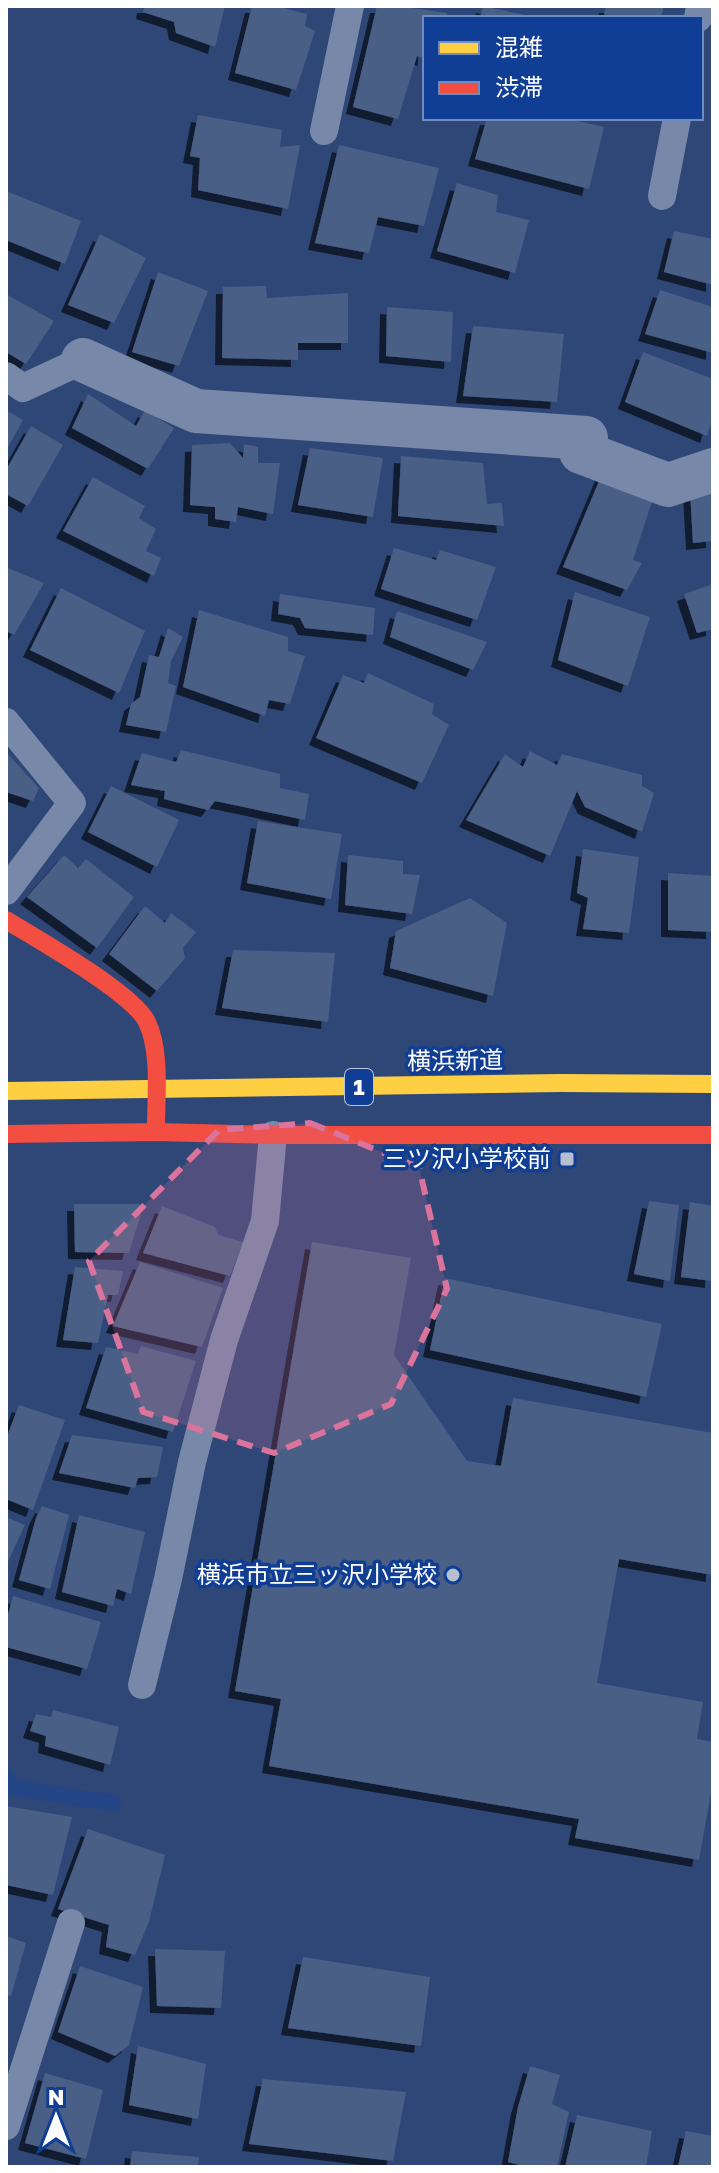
<svg xmlns="http://www.w3.org/2000/svg" width="719" height="2173" font-family="'Golos Text','Noto Sans JP',sans-serif">
	<style>
		.lines { fill: none; stroke-linecap: round; stroke-linejoin: round }
		.stream { stroke: #244586; stroke-width: 16 }
		.building { fill: #4a5e85; filter: url(#shadow) }
		.lane { stroke: #7788a9; stroke-width: 28 }
		.street { stroke: #7788a9; stroke-width: 44 }
		.slow { stroke: #ffcf43; stroke-width: 18 }
		.jam { stroke: #f24e42; stroke-width: 18 }
		.marked { fill: #da749d; fill-opacity: 0.2; stroke: #da749d; stroke-width: 6; stroke-dasharray: 16 10; stroke-linejoin: round }
		.poi-dot { fill: #b6bfcf; stroke: #103e95; stroke-width: 3 }
		.labels { text-anchor: middle; stroke-width: 7; stroke-linejoin: round; paint-order: stroke }
		.shield { fill: #103e95; stroke: #b7c5df; stroke-width: 2 }
		.shield-label { font-size: 22px; font-weight: bold; fill: #fff }
		.street-label { font-size: 24px; fill: #fff; stroke: #103e95 }
		.poi-label { font-size: 24px; fill: #fff; stroke: #103e95; text-anchor: end }
	</style>
	<defs>
		<filter id="shadow"><feDropShadow dx="-7" dy="7" stdDeviation="0" flood-color="#0009"/></filter>
	</defs>
	<rect width="100%" height="100%" fill="#2e4777"/>
	<g class="lines">
		<path class="stream" d="M6 1776 14 1788 113 1803"/>
	</g>
	<path class="building" d="M144 6H225L215 47 176 33 174 22 143 12Z
		M252 6H276L307 14 305 26 315 31 296 90 235 73Z
		M377 6H398L447 13 446 18H425V59L417 56 398 119 353 107Z
		M483 6 534 17 533 18H480Z
		M606 6H664L661 18H620L604 15Z
		M198 115 282 130 280 147 300 145 288 209 198 190 200 158 190 156Z
		M487 118H564L604 127 589 189 475 159Z
		M339 145 439 168 424 226 378 217 369 253 315 243Z
		M457 183 498 195 496 212 529 220 515 273 437 251Z
		M6 191 81 221 65 264 6 240Z
		M674 231 713 239V285L664 272Z
		M100 234 146 258 114 323 68 305Z
		M158 272 208 291 179 366 132 352Z
		M266 286 267 298 348 293V343H298V360L222 358 223 287Z
		M660 290 713 307V353L645 334Z
		M6 294 54 321 26 364 6 352Z
		M387 307 453 312 451 362 386 356Z
		M473 326 564 334 557 402 463 396Z
		M643 352 713 379V417L707 436 625 402Z
		M88 394 136 426 145 410 174 428 148 469 72 428Z
		M6 410 23 420 6 451Z
		M31 426 63 445 28 506 6 494V470Z
		M230 443 243 458 244 444 258 447V463H280L273 514 238 507 236 522 215 519V507L190 505 192 445Z
		M310 448 383 458 373 517 298 505Z
		M401 456 483 463 487 504 502 503 504 526 398 516Z
		M602 474 654 495 633 560 642 563 627 590 563 567Z
		M93 477 145 506 139 518 156 529 146 551 161 558 154 576 63 531Z
		M713 485V541L693 543 690 490Z
		M394 548 436 560 440 550 496 567 477 620 381 589Z
		M6 567 44 583 14 635 6 631Z
		M713 584V629L697 633 684 594Z
		M61 588 145 631 119 693 30 650Z
		M575 592 650 617 628 686 558 660Z
		M280 594 375 608 373 635 305 628 300 618 278 614Z
		M199 610 288 637V651L305 656 290 704 269 700 265 716 183 687Z
		M397 611 487 642 473 670 390 637Z
		M168 628 183 637 171 661 168 683 176 686 166 732 126 725 131 704 140 697 149 655 159 657Z
		M368 673 434 704 432 714 449 725 422 783 316 738 343 675 364 683Z
		M181 750 280 774V788L309 794 305 820 215 801 208 810 164 799 165 791 131 785 142 753 176 762Z
		M530 751 557 765 562 754 642 775V786L654 793 642 832 585 807 577 791 550 856 466 820 505 754 523 767Z
		M6 752 39 788 33 801 6 792Z
		M111 786 179 820 157 867 88 832Z
		M258 821 342 834 331 899 247 883Z
		M583 849 639 857 629 933 583 929 588 898 577 893Z
		M64 855 78 868 86 859 134 897 97 948 27 897Z
		M348 855 403 861V874L420 875 412 914 345 905Z
		M668 873 713 876V932L668 930Z
		M470 898 507 923 493 996 390 968 396 931Z
		M145 906 165 923 171 913 196 932 183 948 185 958 157 991 109 954Z
		M233 950 335 953 328 1022 222 1008Z
		M649 1201 679 1205 670 1281 634 1274Z
		M690 1202 713 1206 712 1281 681 1277Z
		M74 1204H144L129 1253 75 1252Z
		M162 1206 215 1227 218 1235 243 1242 230 1276 143 1253Z
		M312 1242 411 1258 394 1355 467 1461 501 1466 513 1398 713 1433V1575L619 1559 597 1683 703 1702 697 1739 713 1742V1781L699 1860 575 1838 579 1819 269 1766 281 1699 235 1691Z
		M140 1262 223 1288 202 1347 113 1326Z
		M75 1267 123 1271 118 1295H108L98 1343 63 1340Z
		M445 1278 662 1324 646 1397 430 1350Z
		M141 1346 196 1361 173 1432 86 1408 106 1347 138 1354Z
		M19 1405 65 1420 33 1510 6 1499V1439Z
		M72 1435 163 1447 157 1477 138 1478 135 1488 59 1473Z
		M42 1506 69 1515 50 1589 19 1580 36 1518Z
		M79 1515 145 1532 131 1594 117 1589 113 1606 62 1592Z
		M6 1517 25 1525 6 1566Z
		M13 1596 101 1622 87 1669 6 1647V1622Z
		M53 1710 119 1727 110 1765 45 1746 46 1736 30 1731 36 1714 51 1717Z
		M6 1806 72 1817 53 1895 6 1885Z
		M88 1829 165 1855 149 1922 135 1955 106 1947 109 1925 58 1909Z
		M6 1936 26 1943 11 1996 6 1995Z
		M155 1949 225 1951 221 2008 157 2006Z
		M303 1957 430 1977 421 2046 288 2028Z
		M80 1966 143 1987 129 2045 115 2056 58 2032Z
		M138 2046 206 2064 198 2119 129 2105Z
		M530 2066 560 2075 552 2104 569 2112 557 2167H527L508 2162 518 2107Z
		M45 2073 103 2090 86 2159 25 2143Z
		M263 2079 406 2092 393 2161 249 2144Z
		M577 2115 652 2131 646 2167H565Z
		M686 2131 713 2136V2167H678Z
		M132 2151 199 2157 198 2167H130Z"/>
	<g class="lines">
		<path class="lane" d="M698 18 700 6
			M324 131 350 6
			M662 196 677 118
			M6 376 23 388 83 360
			M6 722 72 803 6 891
			M142 1685 168 1579 192 1462 224 1340 265 1221 273 1135
			M6 2126 71 1923"/>
		<path class="street" d="M83 360 196 411 586 438
			M581 452 668 485 713 470"/>
		<path class="slow" d="M6 1091 560 1083 713 1084"/>
		<path class="jam" d="M6 920C37 939 133 993 147 1022 161 1051 156 1097 156 1128
			M6 1134 156 1132 273 1135H713"/>
	</g>
	<path class="marked" d="M310 1123 419 1167 447 1289 391 1404 274 1453 143 1412 89 1261 219 1130Z"/>
	<g class="poi-dot">
		<rect x="559" y="1151" width="16" height="16" rx="4"/>
		<circle cx="453" cy="1575" r="8"/>
	</g>
	<g class="labels">
		<rect class="shield" x="345" y="1069" width="28" height="36" rx="6"/>
		<g class="shield-label">
			<text x="359" y="1095">1</text>
		</g>
		<g class="street-label">
			<text transform="translate(455 1061) rotate(-1)" y="8">横浜新道</text>
		</g>
		<g class="poi-label">
			<text x="551" y="1167">三ツ沢小学校前</text>
			<text x="437" y="1583">横浜市立三ッ沢小学校</text>
		</g>
	</g>
	<rect width="719" height="2173" fill="none" stroke="#ffffff" stroke-width="16"/>
	<rect x="423" y="16" width="280" height="104" fill="#103e95" stroke="#708bbf" stroke-width="2"/>
	<rect x="439" y="42" width="40" height="12" fill="#ffcf43" stroke="#708bbf" stroke-width="2"/>
	<text x="495" y="56" font-size="24" fill="#ffffff">混雑</text>
	<rect x="439" y="82" width="40" height="12" fill="#f24e42" stroke="#708bbf" stroke-width="2"/>
	<text x="495" y="96" font-size="24" fill="#ffffff">渋滞</text>
	<g transform="translate(56 2117)" stroke="#103e95" stroke-width="6" paint-order="stroke">
	<path d="M0-6L14 30L0 20L-14 30Z" fill="#ffffff"/>
	<text y="-12" font-size="22" font-weight="bold" text-anchor="middle" fill="#ffffff">N</text>
	</g>
</svg>
